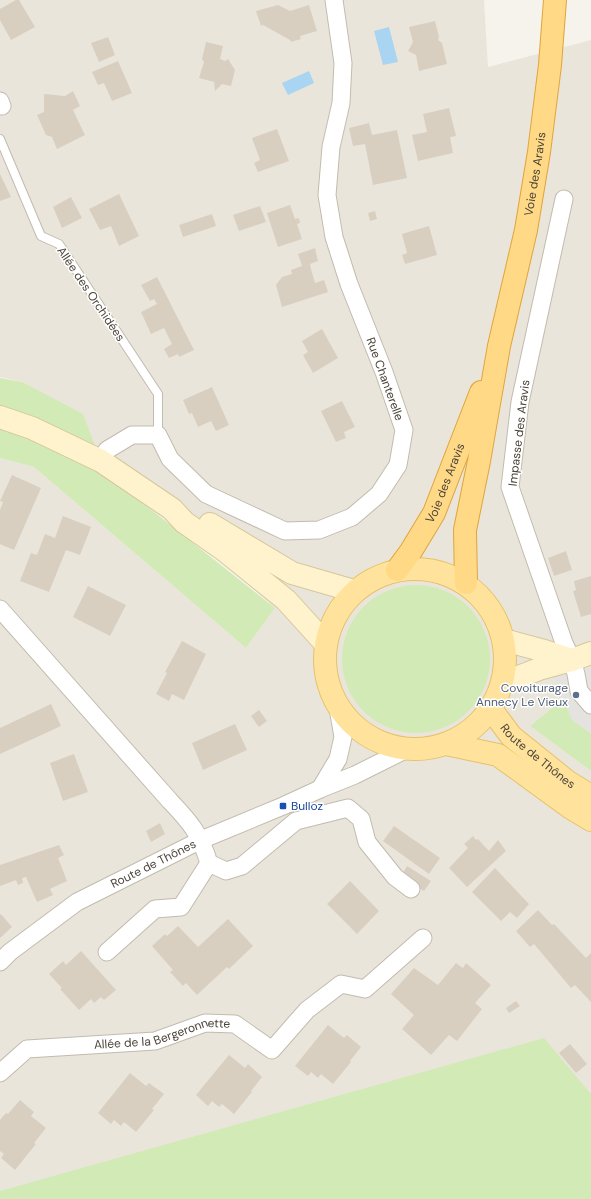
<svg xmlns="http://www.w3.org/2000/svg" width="591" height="1199" font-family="'DM Sans',sans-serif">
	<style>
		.residential { fill: #eae5da }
		.green { fill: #d2eab5 }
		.parking { fill: #e5e3e0 }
		.water { fill: #a9d4f2 }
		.building { fill: #d8cfc1 }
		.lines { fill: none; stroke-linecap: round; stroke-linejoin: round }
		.service-casing { stroke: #c2bbae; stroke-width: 10 }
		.minor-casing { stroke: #c2bbae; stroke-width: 19 }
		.secondary-casing { stroke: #d6c79b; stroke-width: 24 }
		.primary-casing { stroke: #e6c16a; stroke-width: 24 }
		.trunk-casing { stroke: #e0a43c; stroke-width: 24 }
		.service { stroke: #fff; stroke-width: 8 }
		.minor { stroke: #fff; stroke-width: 17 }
		.secondary { stroke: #fff3cd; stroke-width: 22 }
		.primary { stroke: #ffe39c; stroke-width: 22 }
		.trunk { stroke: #ffd985; stroke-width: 22 }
		.service-dot { fill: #5c6f8a; stroke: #fff; stroke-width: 1.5 }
		.transit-dot { fill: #1a4fb4; stroke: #fff; stroke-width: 1.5 }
		.labels { text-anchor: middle; stroke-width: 3; stroke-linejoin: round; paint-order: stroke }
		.street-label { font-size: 12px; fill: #4b4439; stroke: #fff }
		.service-label { font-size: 12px; fill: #4e5e75; stroke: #fff; text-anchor: end }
		.transit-label { font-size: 12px; fill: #164399; stroke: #fff; text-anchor: start }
	</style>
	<rect width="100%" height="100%" fill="#f6f3ec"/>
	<path class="residential" d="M0 0H484L488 67 591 40V676L530 726 591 771V1199H0V458L34 467 246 648 275 608 22 382 0 377Z"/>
	<path class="green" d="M0 378 22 382 83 414 105 473 275 608 246 648 34 467 0 458Z
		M342 659a74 74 0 1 1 148 0a74 74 0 1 1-148 0Z
		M591 676V771L530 726Z
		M544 1038 590 1093 591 1092V1199H0V1191Z"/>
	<path class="parking" d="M550 669H591V734L572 720Z"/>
	<path class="water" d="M389 27 398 62 383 65 374 31Z
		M309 71 314 83 288 95 282 83Z"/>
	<path class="building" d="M16 0H19L35 27 11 40 0 20V9Z
		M278 5 290 11 309 5 317 31 300 36 301 39 291 42 290 40 263 25 261 26 256 11Z
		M435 21 439 37 438 40 442 43 447 64 419 71 416 55 408 51 413 42 409 27Z
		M108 37 115 55 99 62 91 43Z
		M206 42 223 46 220 59 225 61 228 59 235 70 231 86 222 84 215 91 214 82 199 78 204 62 202 59Z
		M118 61 132 93 112 101 104 83 98 85 92 72Z
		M73 91 80 106 73 110 85 135 57 149 52 137 46 135 37 115 44 112V94L65 96Z
		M449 108 456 136 450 137 453 153 418 161 412 135 427 132 423 114Z
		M369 123 372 135 397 130 407 178 373 185 365 144 353 146 349 128Z
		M277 129 289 161 258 172 254 163 260 160 252 138Z
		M0 174 11 197 0 201Z
		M119 194 139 236 119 246 111 226 100 230 89 209Z
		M71 197 82 218 62 228 53 207Z
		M290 205 295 219 299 218 300 223 297 224 302 239 278 247 267 213Z
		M260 206 266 222 239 231 233 215Z
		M375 211 377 219 370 221 368 213Z
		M212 214 216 226 183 237 179 225Z
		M429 226 437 255 405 264 402 255 407 253 402 234Z
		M315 248 318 261 310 264 311 269 315 283 324 280 328 292 282 307 276 285 282 277 292 274 291 270 302 266 298 254Z
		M157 277 194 350 179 357 178 354 169 358 164 349 172 344 164 328 151 334 141 312 157 304 154 299 150 301 141 285Z
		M322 329 338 358 313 373 303 355 308 352 302 341Z
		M212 387 229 425 216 431 211 421 198 427 192 413 189 414 183 400Z
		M342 401 355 427 344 432 346 438 336 442 321 411Z
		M12 475 41 488 14 550 0 544V510L3 502 0 501Z
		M63 516 91 527 80 555 66 550 49 592 20 581 31 553 37 555 45 534 55 538Z
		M566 551 572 570 554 576 548 558Z
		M591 576V614L581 617 573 591 576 590 574 581Z
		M88 586 126 605 110 636 73 617Z
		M182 641 206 654 184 700 172 694 169 701 156 694 167 673 165 672Z
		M51 704 61 726 0 754V728Z
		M259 710 267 721 259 727 251 716Z
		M235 724 247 750 203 770 192 743Z
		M74 754 88 792 63 801 50 763Z
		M160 823 165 834 151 842 146 831Z
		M394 826 440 858 429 874 383 841Z
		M473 836 476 840 478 839 489 851 498 840 506 851 467 887 449 868 468 848 464 844Z
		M59 845 64 855 58 858 67 881 50 889 53 895 37 902 26 877 22 878 23 883 18 885 16 880 0 886V865Z
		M407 866 431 881 424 891 401 876Z
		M495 868 529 904 517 918 510 912 501 921 472 892Z
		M350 881 379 911 357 934 327 904Z
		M538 910 552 925 554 924 586 958 591 953V1002L575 985 571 988 534 944 530 947 516 931Z
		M1 914 12 927 0 938V915Z
		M228 919 253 946 229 969 227 967 197 995 186 983 183 986 170 972 173 970 152 946 165 934 167 936 178 926 198 947Z
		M81 951 116 990 104 1000 101 997 94 1003 91 999 79 1010 60 989 62 988 49 974 63 961 66 965Z
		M456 963 463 968 466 963 491 985 475 1003 482 1009 457 1041 449 1035 431 1055 402 1029 414 1015 391 994 414 968 438 985Z
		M516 1001 520 1006 509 1013 506 1008Z
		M328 1025 344 1038 347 1035 361 1047 350 1061 351 1062 333 1084 321 1074 318 1078 311 1072 308 1076 295 1066Z
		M570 1044 587 1064 576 1073 559 1053Z
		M229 1055 245 1068 248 1064 262 1077 251 1091 252 1092 234 1114 222 1104 219 1107 212 1101 208 1106 196 1095Z
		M130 1073 146 1086 149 1083 164 1094 152 1109 154 1110 136 1132 124 1122 121 1126 114 1120 111 1124 98 1113Z
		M20 1100 34 1112 31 1116 46 1128 34 1143 36 1144 15 1170 1 1158 4 1154 0 1151V1120L6 1113 8 1114Z"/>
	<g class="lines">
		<defs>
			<path id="service" d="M0 139 41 236 59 244 158 394V435"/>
			<g id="minor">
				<path d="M0 101 2 106"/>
				<path d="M564 199 520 402 510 487 564 643 572 660 576 674 579 691 591 705"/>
				<path d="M101 461 107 450 132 435H158L170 459 206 494 285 531 319 530 352 517 379 494 398 465 404 430 384 372 349 284 334 237 327 195 331 147 341 103 343 63 334 0"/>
				<path d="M0 609 170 801C191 823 200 834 209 863L226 871 242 866 296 821 348 808 361 819 367 842 395 877 411 889"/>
				<path d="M320 789 338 759 343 737 338 708"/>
				<path d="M107 952 155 909 181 907 209 863"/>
				<path id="s1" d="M0 962 10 952 77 902 201 840 283 806 320 789 355 775 407 749"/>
				<path id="s2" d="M0 1073 27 1049 155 1041 205 1023 235 1024 272 1050 307 1010 341 984 365 989 423 938"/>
			</g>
			<path id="secondary" d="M0 417 32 428 101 461 172 509 184 522 224 550 286 600 325 643
				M210 524 292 573 354 591
				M504 640 541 650 572 660
				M503 683 539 669 572 660 591 653"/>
			<g id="primary">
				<circle cx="415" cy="659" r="90"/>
				<path id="s3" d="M491 709 511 736 568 782 591 796"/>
				<path d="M446 744 498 755 571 808 591 820"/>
			</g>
			<g id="trunk">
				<path id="s4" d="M397 570 411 551 434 513 481 392"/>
				<path id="s5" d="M466 583 465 530 479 461 499 346 526 230 539 152 550 65 555 0"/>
			</g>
		</defs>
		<use href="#service" class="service-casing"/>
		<use href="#minor" class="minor-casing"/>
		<use href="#secondary" class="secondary-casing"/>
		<use href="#primary" class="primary-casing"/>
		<use href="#trunk" class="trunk-casing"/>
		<use href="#service" class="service"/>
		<use href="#minor" class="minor"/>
		<use href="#secondary" class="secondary"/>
		<use href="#primary" class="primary"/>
		<use href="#trunk" class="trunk"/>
	</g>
	<circle class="service-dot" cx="576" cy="695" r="4"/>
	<rect class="transit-dot" x="279" y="802" width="8" height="8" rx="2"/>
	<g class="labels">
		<g class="street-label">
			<text dy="4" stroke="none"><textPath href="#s5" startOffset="416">Voie des Aravis</textPath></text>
			<text transform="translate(91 294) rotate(56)" y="4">Allée des Orchidées</text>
			<text transform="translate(385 379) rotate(70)" y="4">Rue Chanterelle</text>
			<text transform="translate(519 433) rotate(-83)" y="4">Impasse des Aravis</text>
			<text dy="4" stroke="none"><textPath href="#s4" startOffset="100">Voie des Aravis</textPath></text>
			<text dy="4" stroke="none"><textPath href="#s3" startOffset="67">Route de Thônes</textPath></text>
			<text dy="4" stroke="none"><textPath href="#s1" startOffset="183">Route de Thônes</textPath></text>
			<text dy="4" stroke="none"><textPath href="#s2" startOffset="173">Allée de la Bergeronnette</textPath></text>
		</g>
		<g class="service-label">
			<text x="568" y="692">Covoiturage<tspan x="568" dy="14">Annecy Le Vieux</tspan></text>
		</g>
		<g class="transit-label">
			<text x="291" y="810">Bulloz</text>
		</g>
	</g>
</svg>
